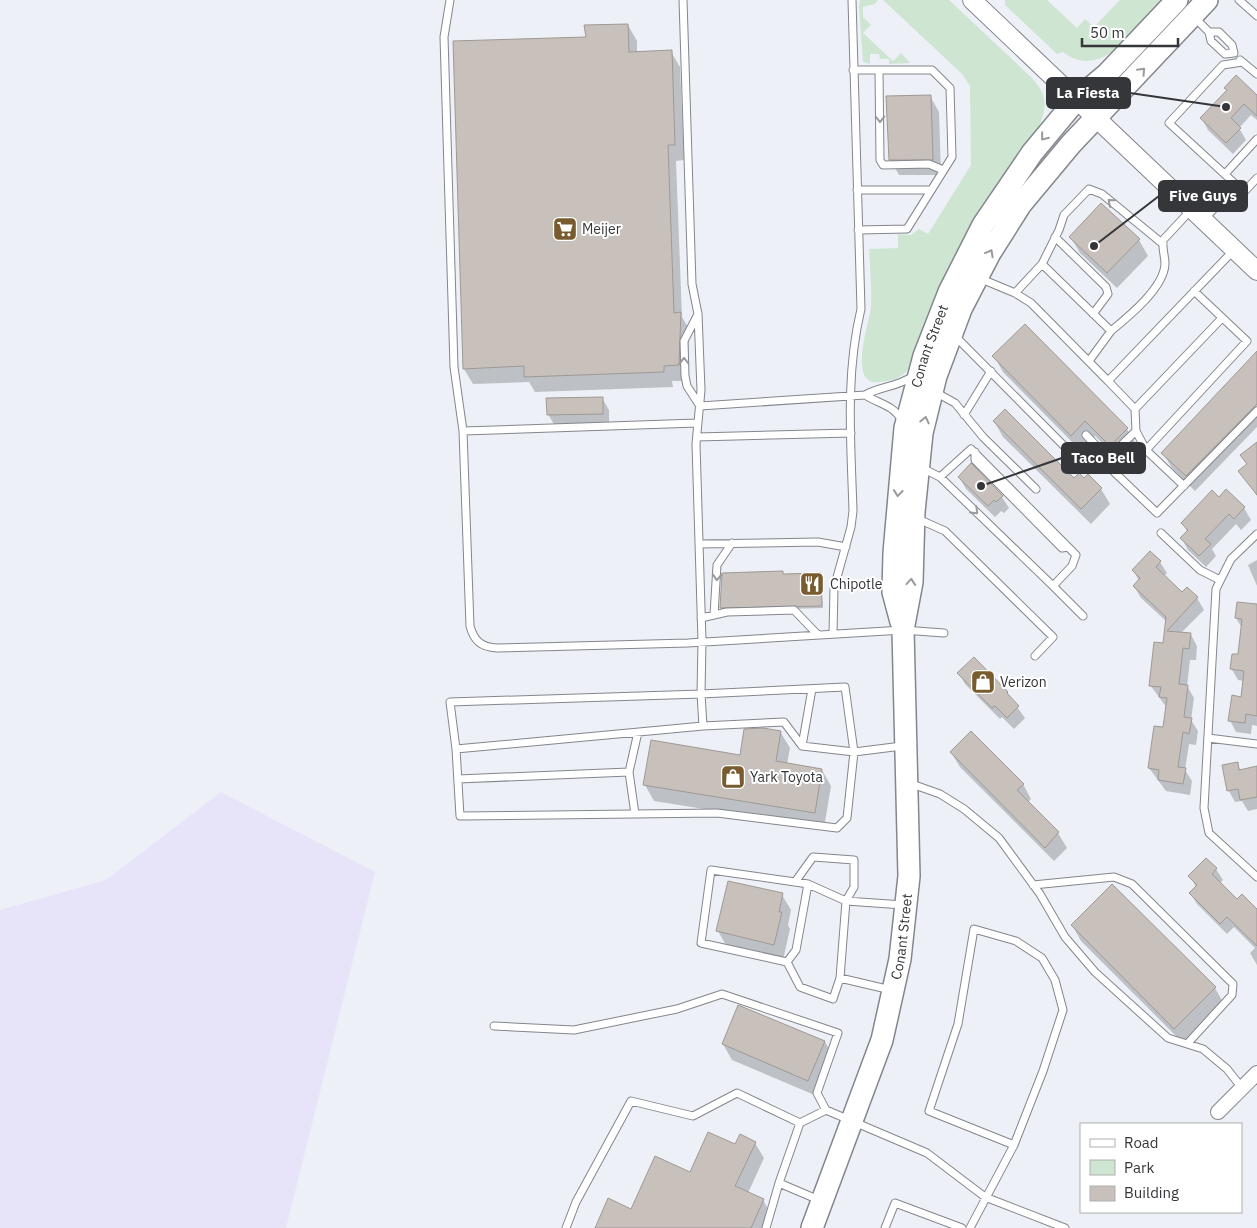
<svg xmlns="http://www.w3.org/2000/svg" width="1257" height="1228" font-family="'IBM Plex Sans',sans-serif">
	<style>
		.industrial { fill: #e7e3f9 }
		.green { fill: #cee5d2 }
		.shadow { fill: #0003 }
		.building { fill: #c7c0bb; stroke: #9f9994 }
		.lines { fill: none; stroke-linecap: round; stroke-linejoin: round }
		.service-casing { stroke: #84868d; stroke-width: 9 }
		.minor-casing { stroke: #84868d; stroke-width: 16 }
		.tertiary-casing { stroke: #84868d; stroke-width: 20 }
		.primary-casing { stroke: #84868d; stroke-width: 24 }
		.service { stroke: #fff; stroke-width: 7 }
		.minor { stroke: #fff; stroke-width: 14 }
		.tertiary { stroke: #fff; stroke-width: 18 }
		.primary { stroke: #fff; stroke-width: 21 }
		.oneway { stroke: #9a9a9c }
		.labels { text-anchor: middle; stroke-width: 4; stroke-linejoin: round; paint-order: stroke }
		.poi-label { font-size: 14px; fill: #353639; stroke: #fff; text-anchor: start }
		.street-label { font-size: 14px; fill: #353639; stroke: #fff }
		.leader { fill: none; stroke: #353639; stroke-width: 2 }
		.callout-dot { fill: #353639; stroke: #fff; stroke-width: 2 }
		.callout { fill: #353639; stroke: #353639; stroke-width: 2 }
		.callout-label { font-size: 15px; text-anchor: middle; font-weight: bold; fill: #fff }
	</style>
	<rect width="100%" height="100%" fill="#edf0f7"/>
	<path class="industrial" d="M221 792 375 872 286 1228H0V910L106 880Z"/>
	<path class="green" d="M860 0H878L875 4 863 7V17L871 25 863 33 893 61 901 53 910 63 889 64V59H880L879 54H870V64L863 62 859 7Z
		M883 0H949L1032 78C1052 100 1045 113 1034 137L908 370C900 379 892 380 880 382 846 387 870 322 871 306 872 288 870 268 869 249L898 248V234L911 235 919 229 928 234 971 165 970 86 962 74Z
		M1005 0H1047L1077 28 1085 19 1094 27 1120 0H1163C1138 26 1102 83 1063 52L1057 54 1005 5Z"/>
	<path class="shadow" d="M628 25 637 41V53L671 52 680 67 684 160 676 161 682 317 689 329 688 381H672L673 387 535 392 529 382 473 384 464 369 587 38Z
		M1226 88 1257 97V120L1251 115 1239 128 1246 140 1233 154 1208 130 1202 119 1228 91Z
		M930 96 939 112 941 175H899L890 159Z
		M1071 238 1139 240 1148 256 1117 288 1080 253Z
		M1257 353V427L1195 491 1172 468 1163 453Z
		M994 356 1127 429 1136 444 1120 461 1095 436 1080 450 1003 372Z
		M602 398 609 410V425L555 426 548 414Z
		M994 421 1074 480 1101 489 1110 504 1091 524 1003 437Z
		M1257 443V496L1240 471 1247 465 1241 456Z
		M959 477 1002 497 1009 508 1004 513 1001 511 995 517 966 489Z
		M1226 491 1244 508 1251 520 1241 530 1236 524 1212 549 1216 556 1206 567 1188 550 1182 539 1188 533 1182 523 1219 499Z
		M1257 560V586L1248 565Z
		M1160 562 1167 573 1164 576 1182 593 1187 588 1197 598 1204 610 1181 633 1191 635 1197 646 1196 660H1190L1187 686 1194 698 1191 720 1198 731 1196 745 1189 744 1185 770 1192 781 1190 795 1166 791 1149 768 1164 728 1167 708 1150 685 1164 645 1167 622 1141 598 1134 586 1139 581 1133 570Z
		M782 572 784 575 820 574 823 608 723 611 721 608Z
		M1257 605V726L1252 725 1251 734 1236 732 1230 720 1242 698 1244 681 1238 680 1231 668 1239 656 1242 628 1236 618Z
		M959 673 1007 693 1025 718 1014 729 1002 717 1000 719 965 684Z
		M781 733 790 748 787 764 822 770 831 786 824 828 654 801 645 785 741 756Z
		M951 752 1023 784 1031 799 1028 802 1058 833 1067 848 1054 861 960 767Z
		M1237 764 1241 771 1257 768V809L1248 811 1242 801 1235 802 1229 791 1223 766Z
		M1216 869 1223 880 1220 883 1237 901 1257 911V965L1250 953 1255 948 1234 927 1227 934 1197 904 1190 893 1196 887 1190 876Z
		M782 895 791 910 788 925 790 929 783 960 727 947 718 931Z
		M1072 925 1215 988 1224 1004 1184 1044 1081 941Z
		M825 1042 834 1057 817 1096 732 1060 723 1044Z
		M755 1143 764 1158 748 1193 763 1200 772 1216 766 1228H596L632 1210 736 1146Z"/>
	<path class="building" d="M628 24 629 52 672 50 675 145H668L674 313 681 312 679 365 664 366V372L524 377V366L463 369 453 41 586 37 584 25Z
		M1236 75 1257 95V116L1244 104 1231 118 1241 128 1226 143 1200 118 1227 90 1224 88Z
		M931 95 933 160H889L886 96Z
		M1101 203 1140 239 1107 273 1069 237Z
		M1025 324 1128 428 1110 446 1085 421 1071 436 992 356Z
		M1257 351V404L1186 476 1161 453Z
		M603 397V414L547 415 546 398Z
		M1005 409 1074 478 1079 473 1084 478 1088 474 1102 488 1081 509 993 421Z
		M1257 442V495L1238 471 1247 464 1240 455Z
		M971 463 1003 496 996 502 994 500 988 506 958 477Z
		M1226 489 1245 507 1234 519 1229 514 1205 539 1211 544 1199 556 1180 538 1188 530 1181 523 1212 490 1219 497Z
		M1150 551 1161 561 1156 567 1182 592 1187 587 1198 597 1167 631 1191 633 1189 649 1183 648 1179 684 1188 685 1184 717 1192 718 1189 734 1183 732 1178 767 1186 768 1183 784 1158 780 1159 770 1148 768 1154 726 1163 727 1167 698 1159 697 1161 687 1149 686 1154 642 1163 643 1166 617 1133 586 1140 578 1132 570Z
		M783 571V574L821 573 822 606 720 608 722 573Z
		M1237 602 1257 604V716L1246 714 1245 723 1228 721 1232 695 1241 697 1244 671 1230 669 1232 654H1238L1242 619 1235 618Z
		M974 657 1008 692 1007 693 1019 706 1007 718 995 706 992 708 957 673Z
		M763 728 781 731 776 761 822 769 815 813 643 785 651 740 740 755 744 729Z
		M971 731 1024 784 1017 790 1059 832 1045 848 950 752Z
		M1238 762 1239 770 1257 766V797L1240 800 1238 789 1227 791 1222 765Z
		M1206 858 1217 868 1212 874 1237 899 1242 894 1257 909V946L1227 917 1220 924 1189 893 1197 885 1188 876Z
		M728 881 783 893 779 912H782L774 945 716 931Z
		M1112 884 1216 987 1174 1029 1071 925Z
		M738 1005 825 1041 808 1081 722 1044Z
		M708 1132 735 1144 740 1134 756 1142 735 1186 764 1199 751 1228H595L608 1198 631 1209 655 1156 690 1172Z"/>
	<g class="lines">
		<defs>
			<path id="service" d="M450 0 444 37 454 367 463 431 470 626C474 641 481 647 497 648L688 643 903 630 944 633
				M683 0 692 284 698 314 701 390 696 444 702 641 701 694 450 702 456 749 460 816 717 813 837 828 847 818 854 752 845 687 701 694 703 726
				M1239 0 1257 16
				M1195 18 1209 32 1211 41 1225 54 1234 53 1232 45 1219 32H1209
				M1240 60 1257 74
				M1242 62 1223 65 1169 123 1244 192 1257 178
				M853 70H932L950 88 952 157 907 229 858 230
				M879 70 880 160 883 165 929 164 943 170
				M1225 174 1257 139
				M857 190H930
				M1204 219 1237 185
				M1055 237 1106 287 1108 294 1093 314
				M1042 264 1059 230 1064 215 1089 189 1102 194 1163 244
				M979 278 1015 293 1031 303 1108 381 1234 250
				M1015 293 1042 264 1111 331 1089 361
				M698 314 684 341 685 376 687 386 700 406 865 395C881 386 898 387 913 376
				M1111 331C1128 317 1164 288 1165 264 1165 256 1162 249 1163 240L1191 210
				M954 335 1075 457
				M1108 381 1135 409 1136 431 1146 450 1184 486
				M935 392 955 403 983 437 1036 489
				M865 395C879 404 894 405 902 421
				M1135 409 1222 318
				M964 415 991 371
				M463 431 697 423
				M1086 435 1108 458 1136 431
				M697 437 851 433
				M1146 450 1247 341 1194 291
				M975 452V460L1062 548 1068 547
				M1108 458 1111 469 1157 513 1257 411
				M922 468 940 477 1053 586 1072 566 1076 555 971 449 940 477
				M916 518 945 531 1053 637 1035 656
				M1161 533 1200 570 1220 580
				M1257 534 1231 559 1216 589 1204 808 1209 833 1257 877
				M699 544 818 542 846 547
				M1053 586 1083 616
				M714 615 717 565 732 543
				M701 618 727 612 794 610 818 635
				M833 634 834 588 851 527 853 511C851 443 845 375 861 309L852 0
				M1208 738 1257 744
				M802 746 812 689
				M456 749 703 726 784 722 802 746 854 752 902 746
				M629 772 635 814
				M458 779 629 772 638 732
				M909 783 940 794 964 809 999 838 1040 894 1065 937 1095 972 1168 1038 1203 1049 1227 1069 1242 1088
				M795 882 813 857 854 860V887L846 901 808 884 795 882 711 870 701 943 787 962 800 987 833 999 840 978
				M1033 885 1114 877 1132 884 1233 984 1232 995 1188 1043
				M787 962 796 950 808 884
				M891 990 840 978 846 901 903 905
				M494 1026 574 1030 677 1009 722 994 838 1033 817 1093 826 1110
				M800 1123 826 1110 927 1153 985 1197 1065 1228
				M566 1228 576 1202 631 1101 693 1116 737 1093 800 1123 779 1183 819 1200
				M766 1228 779 1183
				M885 1228 895 1203 962 1228
				M970 1228 1014 1145 1043 1071 1063 1010 1055 980 1042 958 1016 941 974 929 958 1024 929 1111 1014 1145"/>
			<path id="minor" d="M1218 1112 1257 1073"/>
			<path id="tertiary" d="M972 0 1257 271"/>
			<g id="primary">
				<path id="s1" d="M901 622 893 592 894 553 905 428 924 356 949 292 983 225 1032 153 1076 100 1107 74 1177 0"/>
				<path id="s2" d="M812 1228 882 1040 900 959 909 876 903 630 912 582 914 512 922 433 936 376 961 309 990 253 1021 204 1071 144 1207 0"/>
			</g>
		</defs>
		<use href="#service" class="service-casing"/>
		<use href="#minor" class="minor-casing"/>
		<use href="#tertiary" class="tertiary-casing"/>
		<use href="#primary" class="primary-casing"/>
		<use href="#service" class="service"/>
		<use href="#minor" class="minor"/>
		<use href="#tertiary" class="tertiary"/>
		<use href="#primary" class="primary"/>
	</g>
	<defs><path id="oneway-chevron" d="M-2-3.5L2.5 0L-2 3.5" fill="none" stroke-width="1.6" stroke-linecap="round" stroke-linejoin="round" transform="scale(1.25)"/></defs>
	<g class="oneway">
		<use href="#oneway-chevron" transform="translate(1142 71) rotate(-47)"/>
		<use href="#oneway-chevron" transform="translate(880 119) rotate(90)"/>
		<use href="#oneway-chevron" transform="translate(1044 137) rotate(129)"/>
		<use href="#oneway-chevron" transform="translate(1111 202) rotate(-141)"/>
		<use href="#oneway-chevron" transform="translate(990 253) rotate(-61)"/>
		<use href="#oneway-chevron" transform="translate(684 361) rotate(-91)"/>
		<use href="#oneway-chevron" transform="translate(925 420) rotate(-77)"/>
		<use href="#oneway-chevron" transform="translate(898 493) rotate(96)"/>
		<use href="#oneway-chevron" transform="translate(975 511) rotate(44)"/>
		<use href="#oneway-chevron" transform="translate(717 577) rotate(93)"/>
		<use href="#oneway-chevron" transform="translate(911 582) rotate(-85)"/>
	</g>
	<defs>
		<symbol id="supermarket-square" viewBox="-11 -11 22 22"><rect x="-9" y="-9" width="18" height="18" rx="4" fill="#785c2f" stroke="#fff"/><path d="M-6-5.5h2.5l.6 2H6L4.5 2H-2.5L-4.4-4H-6ZM-1.5 3.2a1.3 1.3 0 1 0 .1 0ZM3 3.2a1.3 1.3 0 1 0 .1 0Z" fill="#fff"/></symbol>
		<symbol id="restaurant-square" viewBox="-11 -11 22 22"><rect x="-9" y="-9" width="18" height="18" rx="4" fill="#785c2f" stroke="#fff"/><path d="M-5-6h1v4h1v-4h1v4h1v-4h1v5L-1.5 .5V6h-2V.5L-5-1ZM5-6V6H3V1.5H1.5Q1.5-4 5-6Z" fill="#fff"/></symbol>
		<symbol id="shop-square" viewBox="-11 -11 22 22"><rect x="-9" y="-9" width="18" height="18" rx="4" fill="#785c2f" stroke="#fff"/><path d="M-5-2.5h2.3a2.7 3.5 0 0 1 5.4 0H5L5.5 6h-11ZM-1.5-2.5h3a1.5 2.3 0 0 0-3 0Z" fill="#fff"/></symbol>
	</defs>
	<g fill-rule="evenodd">
		<use href="#supermarket-square" x="551" y="215" width="28" height="28"/>
		<use href="#restaurant-square" x="798" y="570" width="28" height="28"/>
		<use href="#shop-square" x="969" y="668" width="28" height="28"/>
		<use href="#shop-square" x="719" y="763" width="28" height="28"/>
	</g>
	<g class="labels">
		<g class="poi-label">
			<text x="582" y="234">Meijer</text>
			<text x="830" y="589">Chipotle</text>
			<text x="1000" y="687">Verizon</text>
			<text x="750" y="782">Yark Toyota</text>
		</g>
		<g class="street-label">
			<text dy="5" stroke="none"><textPath href="#s1" startOffset="281">Conant Street</textPath></text>
			<text dy="5" stroke="none"><textPath href="#s2" startOffset="306">Conant Street</textPath></text>
		</g>
	</g>
	<path class="leader" d="M1226 107L1130 93M1094 246L1159 196M981 486L1062 458"/>
	<g class="callout-dot">
		<circle cx="1226" cy="107" r="5"/>
		<circle cx="1094" cy="246" r="5"/>
		<circle cx="981" cy="486" r="5"/>
	</g>
	<g class="callout">
		<rect x="1047" y="78" width="83" height="30" rx="5"/>
		<rect x="1159" y="181" width="88" height="30" rx="5"/>
		<rect x="1062" y="443" width="83" height="30" rx="5"/>
	</g>
	<g class="callout-label">
		<text x="1088" y="98">La Fiesta</text>
		<text x="1203" y="201">Five Guys</text>
		<text x="1103" y="463">Taco Bell</text>
	</g>
	<rect x="1080" y="1123" width="162" height="90" fill="#ffffff" stroke="#aeafb0"/>
	<rect x="1090" y="1139" width="25" height="8" fill="#ffffff" stroke="#aeafb0"/>
	<text x="1124" y="1148" font-size="15" fill="#353639">Road</text>
	<rect x="1090" y="1160" width="25" height="15" fill="#cee5d2" stroke="#aeafb0"/>
	<text x="1124" y="1173" font-size="15" fill="#353639">Park</text>
	<rect x="1090" y="1186" width="25" height="15" fill="#c7c0bb" stroke="#aeafb0"/>
	<text x="1124" y="1198" font-size="15" fill="#353639">Building</text>
	<path d="M1082 38v8h96v-8" fill="none" stroke="#353639" stroke-width="2.5"/>
	<text x="1090" y="38" font-size="15" fill="#353639" stroke="#ffffff" stroke-width="4" paint-order="stroke">50 m</text>
</svg>
